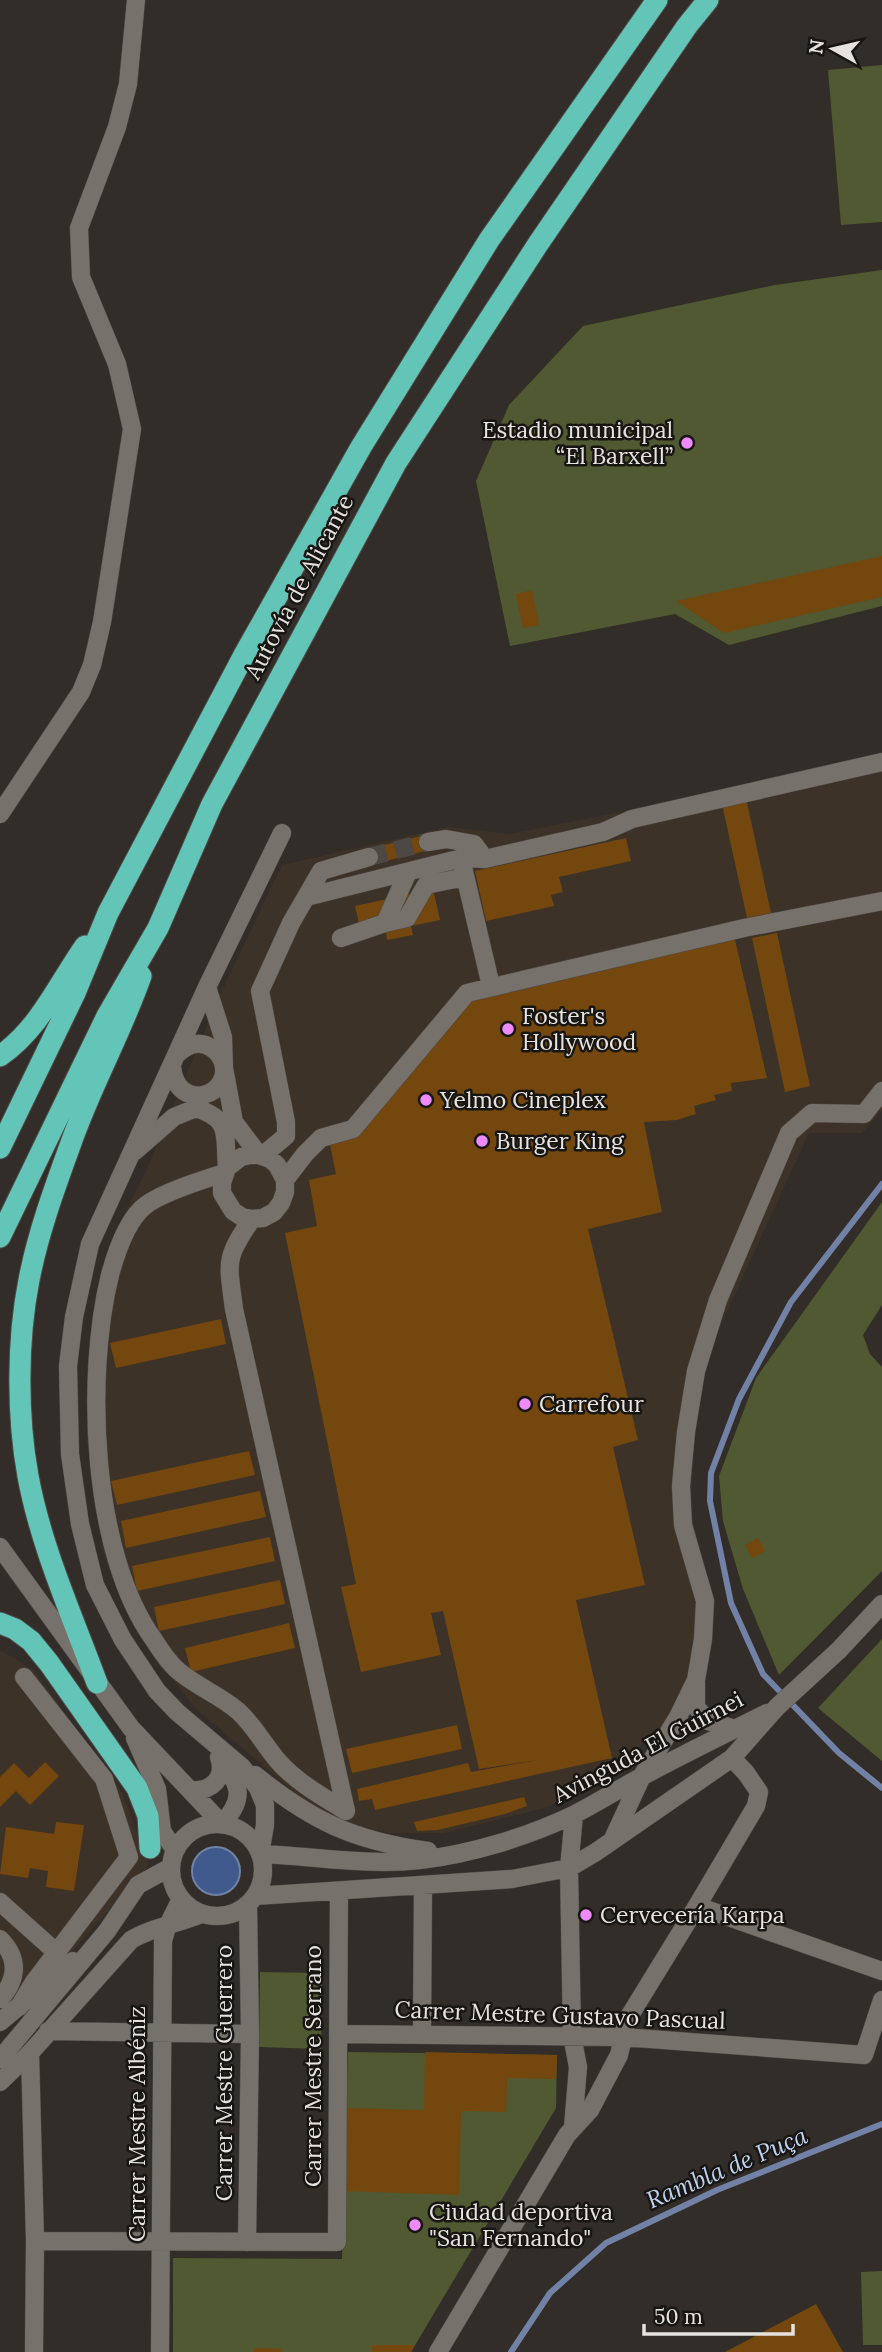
<svg xmlns="http://www.w3.org/2000/svg" width="882" height="2352" font-family="Lora,serif">
	<style>
		.built { fill: #3c3228 }
		.green { fill: #505931 }
		.water { fill: #3f598d; stroke: #7182a6; stroke-width: 2 }
		.lines { fill: none; stroke-linecap: round; stroke-linejoin: round }
		.stream { stroke: #7182a6; stroke-width: 6 }
		.building { fill: #73470e }
		.minor-tunnel { stroke: #4d4843; stroke-width: 18; stroke-dasharray: 18 9; stroke-linecap: butt }
		.minor-casing { stroke: #4f4a46; stroke-width: 19 }
		.highway-casing { stroke: #4f4a46; stroke-width: 23 }
		.minor { stroke: #77716b; stroke-width: 18 }
		.highway { stroke: #62c5b7; stroke-width: 21 }
		.poi-dot { fill: #ed8cf9; stroke: #181613; stroke-width: 2.5 }
		.labels { text-anchor: middle; stroke-width: 5; stroke-linejoin: round; paint-order: stroke }
		.poi-label { font-size: 23px; fill: #e6e2df; stroke: #181613; text-anchor: start }
		.street-label { font-size: 23px; fill: #e6e2df; stroke: #181613 }
		.water-label { font-size: 24px; font-style: italic; fill: #c0d2f1; stroke: #181613 }
	</style>
	<rect width="100%" height="100%" fill="#322d28"/>
	<path class="built" d="M882 753V1110L862 1133H809L712 1344 694 1422 691 1514 714 1605 703 1689 649 1740 614 1766 548 1807 445 1833H388L340 1821 305 1801 195 1708 155 1657 118 1593 103 1552 87 1441 93 1325 111 1241 146 1171 219 997 282 865 448 827 510 834 620 812Z
		M0 1650 34 1670 122 1792 149 1865 0 2033Z"/>
	<path class="green" d="M882 65V222L841 225 828 70Z
		M882 270V606L729 645 675 614 510 646 476 481 509 405 583 326 775 285Z
		M882 1202V1305L863 1335 870 1354 882 1367V1571L779 1675 743 1589 723 1521 719 1476 756 1378Z
		M882 1639V1761L818 1708Z
		M260 1972 322 1973 321 2049 259 2047Z
		M348 2052 557 2055 556 2108 411 2352H173V2258L342 2259Z
		M882 2271V2345H863L861 2272Z"/>
	<path class="water" d="M192 1871a24 24 0 1 1 48 0a24 24 0 1 1-48 0Z"/>
	<g class="lines">
		<path class="stream" d="M882 1184 791 1302 739 1399 711 1473 710 1501 731 1603 763 1674 839 1753 882 1788
			M511 2352 550 2293 606 2243 717 2190 882 2124"/>
	</g>
	<path class="building" d="M882 556V597L724 633 676 601Z
		M532 590 539 625 523 628 516 594Z
		M746 798 771 913 747 918 722 804Z
		M425 835 429 850 370 865 368 849Z
		M626 838 631 861 559 877 563 892 551 895 554 906 486 921 475 871Z
		M433 889 440 920 411 926 413 935 387 940 386 932 362 937 355 906Z
		M777 933 810 1086 785 1092 752 938Z
		M734 935 767 1078 731 1083 732 1091 714 1095 716 1100 694 1106 696 1114 677 1120 644 1122 662 1212 588 1229 638 1440 613 1447 645 1585 576 1600 612 1758 375 1810 372 1799 359 1801 357 1789 468 1763 471 1772 538 1760 479 1769 443 1611 431 1613 441 1655 361 1672 341 1587 356 1584 285 1233 317 1226 309 1180 336 1174 330 1145 470 1001Z
		M221 1319 226 1344 116 1368 110 1343Z
		M249 1451 255 1475 117 1505 111 1481Z
		M260 1491 266 1517 126 1548 121 1521Z
		M270 1537 275 1561 137 1591 132 1566Z
		M758 1538 765 1551 752 1558 745 1545Z
		M280 1580 285 1604 159 1631 154 1607Z
		M289 1623 295 1648 191 1672 185 1648Z
		M457 1725 462 1749 352 1773 346 1749Z
		M45 1762 59 1776 30 1805 16 1791 0 1807V1777L14 1763 29 1778Z
		M524 1797 527 1806 505 1814 438 1830 417 1831 414 1822Z
		M56 1822 84 1825 74 1891 46 1887 48 1871 30 1868 28 1878 0 1874 6 1827 54 1834Z
		M425 2052 557 2055 556 2079 507 2078 506 2112 461 2111 459 2195 344 2191 347 2108 424 2110Z
		M816 2304 843 2352H725Z
		M372 2345H415L411 2352H372Z
		M254 2348 281 2349V2352H254Z"/>
	<g class="lines">
		<path class="minor-tunnel" d="M369 857 428 842"/>
		<defs>
			<path id="minor" d="M0 814 81 692 92 665 102 622 132 429 117 364 81 277 79 228 117 127 128 84 136 0
				M428 842 446 839 474 844 485 859
				M463 867 491 986
				M306 897 321 871 369 857
				M385 923 408 872
				M341 938 385 923 407 918 426 885 465 877
				M207 987 223 1037 224 1068 234 1122 259 1155
				M172 1067C177 1115 236 1095 222 1060 219 1053 213 1048 206 1045 194 1041 185 1047 176 1055
				M135 1151 174 1117 196 1108C232 1120 224 1134 227 1168
				M262 1156 286 1136V1122L260 991 291 923 306 897 462 858 485 859 603 832 632 819 882 762
				M224 1173C203 1180 163 1192 146 1205 127 1219 116 1253 110 1275 85 1376 91 1553 154 1640 161 1651 170 1665 181 1673 198 1687 221 1696 238 1711 254 1725 264 1745 278 1761 295 1781 323 1797 346 1811
				M285 1180 277 1165 270 1159 259 1155H250L241 1157 227 1168 222 1183V1193L233 1211 242 1217 252 1219 263 1218 274 1212 281 1203 285 1192V1180L305 1154 321 1138 353 1129 467 993 744 928 882 901
				M252 1219C224 1259 228 1262 234 1309L346 1811
				M0 1547 131 1728 222 1824
				M696 1683V1707L708 1721 735 1729
				M135 1738 157 1789 162 1831 175 1850
				M221 1761C241 1785 245 1799 222 1824
				M255 1775C312 1821 354 1841 428 1851
				M190 1790C212 1792 226 1778 219 1757
				M171 1870a46 46 0 1 1 92 0a46 46 0 1 1-92 0Z
				M612 1841 642 1776 678 1717 696 1680 703 1639 705 1601 683 1525 681 1486 686 1432 696 1371 718 1300 789 1133 812 1113 864 1114 882 1091
				M260 1854 265 1825V1805L258 1788 242 1767 177 1712 157 1691 123 1640 95 1585 80 1524 70 1454 68 1366 74 1317 90 1244 207 987 282 833
				M260 1854C313 1856 367 1866 420 1860 471 1854 527 1837 573 1815 597 1803 620 1788 643 1776 684 1754 725 1734 767 1713
				M255 1896 512 1879 569 1868 596 1852 732 1758 777 1707 839 1650 882 1604
				M0 1902 56 1952
				M697 1906 882 1971
				M0 1939C19 1958 18 1979 0 1999
				M19 2007 34 1982 129 1857 104 1779 24 1677
				M0 2022 73 1961
				M48 2031 250 2034
				M338 2034 623 2037 864 2055 882 2000
				M422 2034 423 1885
				M30 2053 35 2241 34 2352
				M0 2059 107 1931 138 1885 171 1867
				M0 2082 30 2053 131 1940C152 1927 178 1924 201 1914
				M573 2127 578 2067 572 2036 569 1868 574 1815
				M35 2241 337 2242 339 1891
				M247 2242 250 2034 248 1905
				M160 2352 163 1941 167 1927 181 1899
				M438 2352 567 2135 590 2110 619 2055 627 2020 697 1906 756 1806 759 1792 746 1773 732 1758"/>
			<path id="highway" d="M0 1056C40 1028 57 986 85 946
				M0 1148 75 993 108 913 244 655 361 447 489 240 657 0
				M0 1237 107 1016 158 928 212 804 396 463 538 244 687 26 708 0
				M0 1623 15 1629 31 1641 49 1663 137 1788 148 1816 150 1848
				M97 1683C72 1615 41 1547 28 1476 17 1416 17 1340 29 1280 38 1233 55 1187 71 1143 91 1086 121 1033 141 976"/>
		</defs>
		<use href="#minor" class="minor-casing"/>
		<use href="#highway" class="highway-casing"/>
		<use href="#minor" class="minor"/>
		<use href="#highway" class="highway"/>
	</g>
	<g class="poi-dot">
		<circle cx="687" cy="443" r="7"/>
		<circle cx="508" cy="1029" r="7"/>
		<circle cx="426" cy="1100" r="7"/>
		<circle cx="482" cy="1141" r="7"/>
		<circle cx="525" cy="1404" r="7"/>
		<circle cx="586" cy="1915" r="7"/>
		<circle cx="415" cy="2225" r="7"/>
	</g>
	<g class="labels">
		<g class="poi-label">
			<text x="673" y="438" text-anchor="end">Estadio municipal<tspan x="673" dy="26">“El Barxell”</tspan></text>
			<text x="522" y="1024">Foster's<tspan x="522" dy="26">Hollywood</tspan></text>
			<text x="440" y="1108">Yelmo Cineplex</text>
			<text x="496" y="1149">Burger King</text>
			<text x="539" y="1412">Carrefour</text>
			<text x="600" y="1923">Cervecería Karpa</text>
			<text x="429" y="2220">Ciudad deportiva<tspan x="429" dy="26">"San Fernando"</tspan></text>
		</g>
		<g class="street-label">
			<text transform="translate(299 587) rotate(-62)" y="8">Autovía de Alicante</text>
			<text transform="translate(648 1747) rotate(-28)" y="8">Avinguda El Guirnei</text>
			<text transform="translate(560 2015) rotate(2)" y="8">Carrer Mestre Gustavo Pascual</text>
			<text transform="translate(313 2066) rotate(-90)" y="8">Carrer Mestre Serrano</text>
			<text transform="translate(224 2073) rotate(-90)" y="8">Carrer Mestre Guerrero</text>
			<text transform="translate(137 2124) rotate(-90)" y="8">Carrer Mestre Albéniz</text>
		</g>
		<g class="water-label">
			<text transform="translate(727 2168) rotate(-23)" y="8">Rambla de Puça</text>
		</g>
	</g>
	<g transform="translate(833 49) rotate(278)" stroke="#181613" stroke-width="5" paint-order="stroke">
	<path d="M0-5L12 26L0 18L-12 26Z" fill="#e6e2df"/>
	<text y="-10" font-size="19" font-weight="bold" text-anchor="middle" fill="#e6e2df">N</text>
	</g>
	<path d="M644 2324v10h149v-10" fill="none" stroke="#e6e2df" stroke-width="3.5"/>
	<text x="654" y="2324" font-size="21" fill="#e6e2df" stroke="#181613" stroke-width="5" paint-order="stroke">50 m</text>
</svg>
